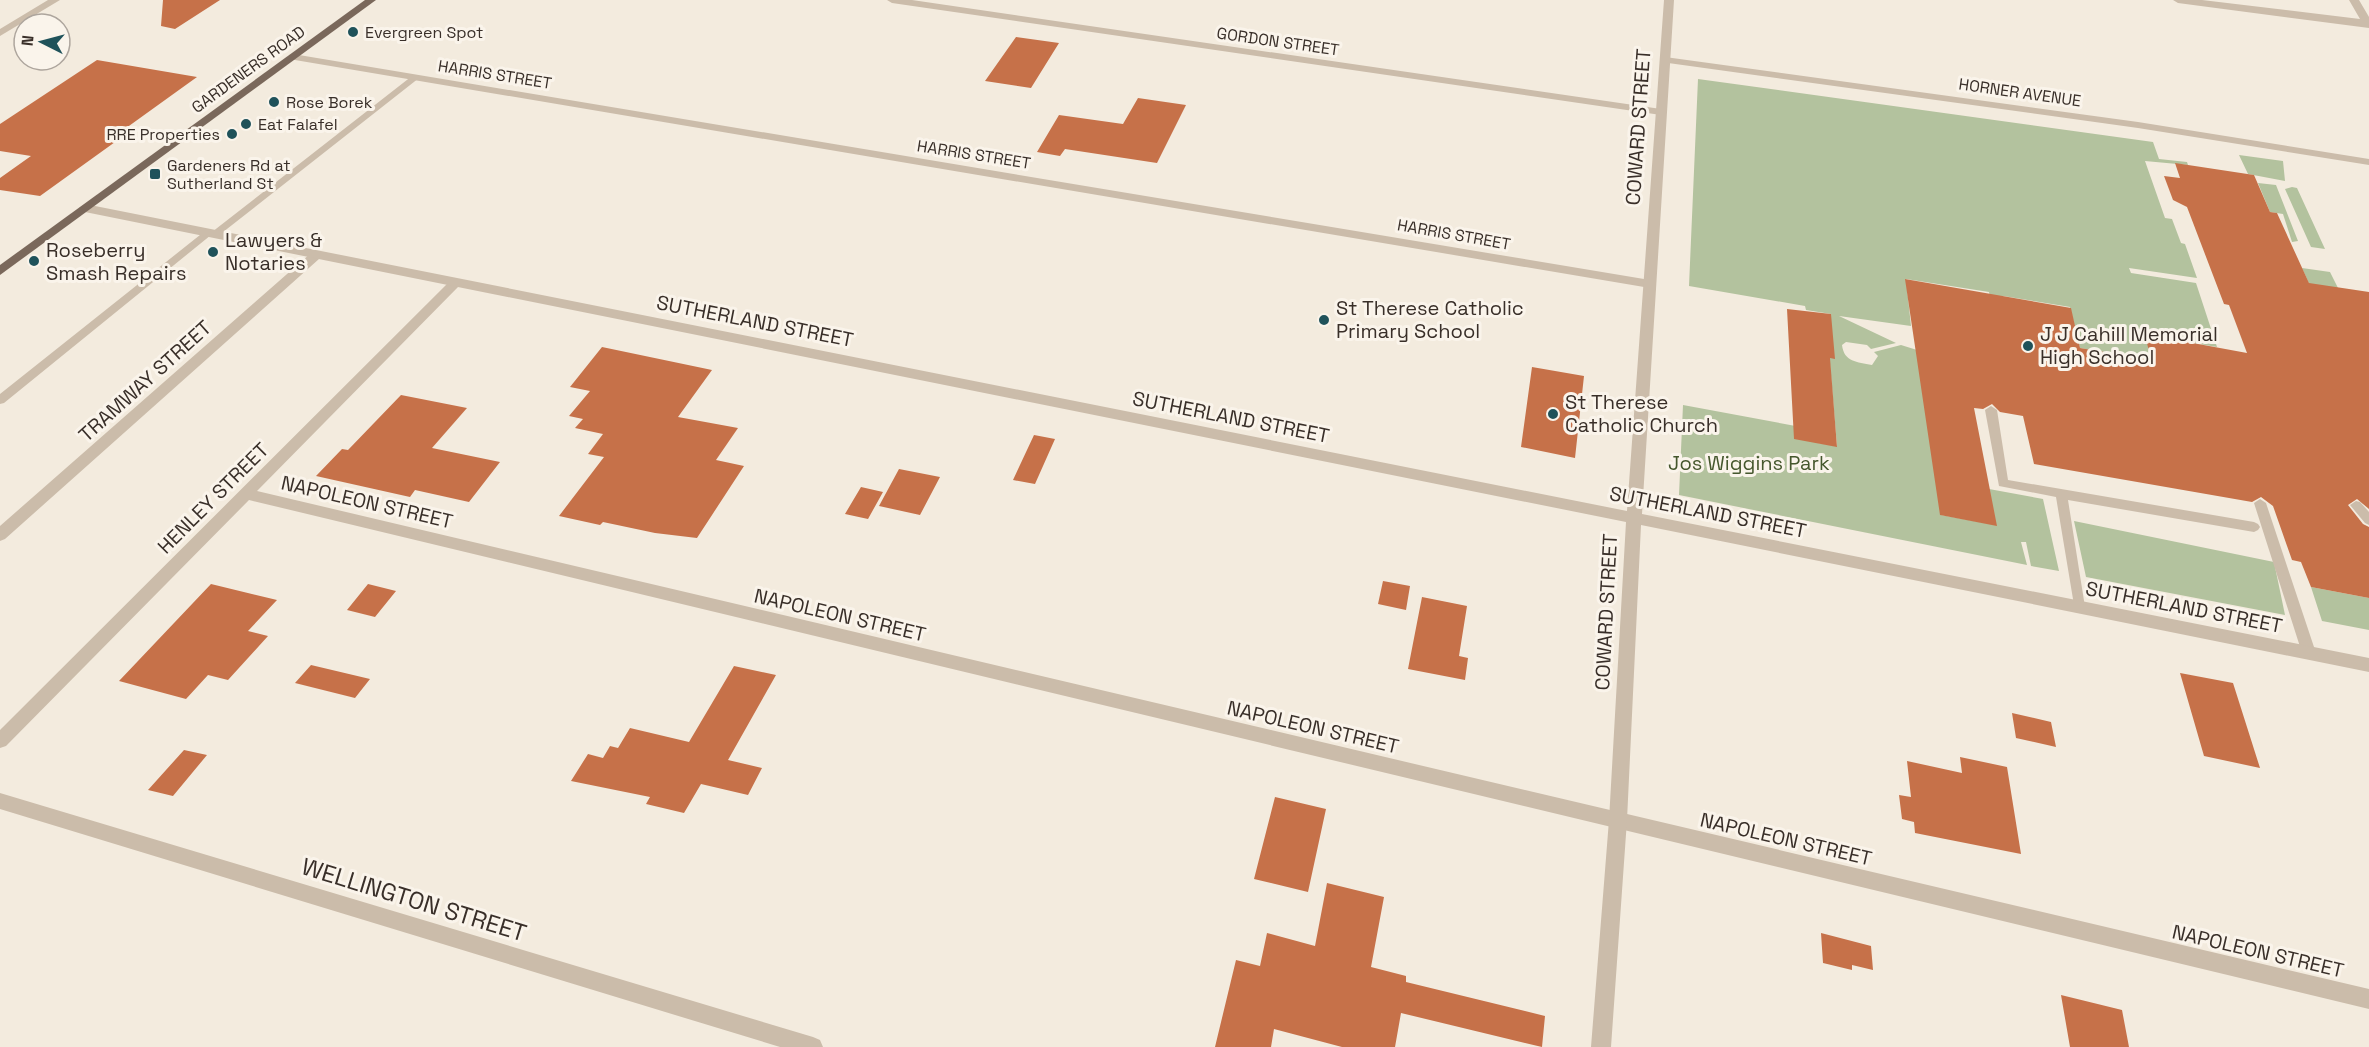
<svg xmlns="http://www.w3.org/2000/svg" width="2369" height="1047" font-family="'Space Grotesk',sans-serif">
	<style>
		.green { fill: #b3c29e }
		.building { fill: #c67149 }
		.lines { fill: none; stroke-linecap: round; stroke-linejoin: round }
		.service { fill: #cbbcaa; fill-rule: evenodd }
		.minor { fill: #cbbcaa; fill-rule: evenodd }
		.tertiary { fill: #cbbcaa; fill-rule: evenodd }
		.primary { fill: #7a685b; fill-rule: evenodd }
		.poi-dot { fill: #1f525a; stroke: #faf4eb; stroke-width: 2 }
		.labels { text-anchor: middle; stroke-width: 6; stroke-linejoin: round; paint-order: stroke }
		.far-poi-label { font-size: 16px; fill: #392f29; stroke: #faf4eb; text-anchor: start }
		.far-street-label { font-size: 16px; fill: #392f29; stroke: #faf4eb }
		.street-label { font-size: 20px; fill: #392f29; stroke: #faf4eb }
		.poi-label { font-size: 20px; fill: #392f29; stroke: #faf4eb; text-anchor: start }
		.park-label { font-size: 20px; fill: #45572d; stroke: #faf4eb }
		.near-street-label { font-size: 24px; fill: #392f29; stroke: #faf4eb }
	</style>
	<rect width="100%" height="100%" fill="#f3ebde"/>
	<path class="green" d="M1698 79 2153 142 2159 159 2187 162 2188 165 2145 161 2165 218 2172 219 2181 243 2185 244 2197 278 2129 268 2131 273 2196 283 2217 347 2145 335 2152 360 2080 348 2070 307 2003 296 1997 334 1989 292 1906 279 1911 326 1839 316 1896 343 1871 349 1867 345 1846 342 1842 345C1844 362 1857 362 1872 365L1878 356 1874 352 1901 345 1917 350 1941 515 1996 525 1989 489 2043 499 2059 571 2031 566 2026 542H2021L2027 565 1679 495 1683 405 1817 430 1818 443 1837 446 1827 329 1831 314 1806 310 1805 306 1689 286Z
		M2239 155 2283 161 2285 181 2248 174Z
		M2258 183 2276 185 2298 241 2292 242 2283 214 2270 212Z
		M2292 187 2297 188 2325 249 2311 247 2285 189Z
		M2302 268 2330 272 2338 288 2317 301Z
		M2074 521 2274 562 2285 615 2086 577Z
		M2311 587 2369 598V630L2322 621Z"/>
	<path class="building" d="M163 0H220L175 29 161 26Z
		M1016 37 1059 43 1031 88 985 81Z
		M97 60 197 77 115 136 122 137 40 196 0 190V178L31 156 0 151V124Z
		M1138 98 1186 105 1157 163 1065 149 1060 156 1037 152 1059 115 1123 124Z
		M2175 163 2254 175 2270 212 2277 213 2309 283 2369 292V509L2357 499 2348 505 2363 524 2369 527V598L2311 587 2301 562 2292 560 2273 506 2261 497 2252 502 2034 464 2023 416 2000 412 1992 404 1983 409 1974 408 1997 526 1940 515 1905 279 2071 308 2080 348 2152 360 2144 334 2247 353 2229 305 2224 304 2187 207 2173 200 2164 176 2180 178Z
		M1787 309 1831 314 1835 359 1830 358 1837 447 1794 439Z
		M602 347 712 370 678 417 738 428 716 460 744 466 697 538 655 533 603 522 600 525 559 516 604 457 588 454 603 434 575 428 583 419 569 416 590 391 570 387Z
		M1532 367 1584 376 1575 458 1521 447Z
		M401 395 467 408 432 448 500 462 469 502 415 490 410 497 316 476 342 449 348 450Z
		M1034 435 1055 439 1035 484 1013 480Z
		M899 469 940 477 920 515 879 506Z
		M861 487 883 492 868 519 845 514Z
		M1383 581 1410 586 1406 610 1378 604Z
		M211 584 277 600 248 631 268 636 228 680 208 675 186 699 119 681Z
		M368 584 396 591 375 617 347 610Z
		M1422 597 1467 606 1459 656 1468 658 1465 680 1408 669Z
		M311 665 370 679 355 698 295 683Z
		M734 666 776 675 728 760 762 768 748 795 701 784 684 813 646 804 650 797 571 781 588 754 603 758 610 746 618 748 630 728 689 742Z
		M2180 673 2233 683 2260 768 2204 756Z
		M2012 713 2051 722 2056 747 2016 738Z
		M184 750 207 755 173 796 148 790Z
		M1960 757 2007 767 2021 854 1915 833 1914 822 1902 819 1899 795 1911 797 1907 761 1962 773Z
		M1275 797 1326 809 1308 892 1254 879Z
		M1327 883 1384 897 1371 967 1406 976V982L1545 1016 1542 1047 1401 1013 1395 1047H1342L1274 1029 1271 1047H1215L1236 960 1260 966 1267 933 1315 946Z
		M1821 933 1871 946 1873 970 1852 965V970L1823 963Z
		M2061 995 2122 1010 2129 1047H2070Z"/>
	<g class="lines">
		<path class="service" d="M412 76 419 78 218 236 211 235 4 403 0 404V394L205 231 212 232Z
			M1991 406 1997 410 2008 480 2254 522 2258 524 2260 527 2258 530 2254 532 2068 500 2085 607 2083 611H2075L2056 497 1999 486 1985 410Z
			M2260 499 2266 503 2316 653 2314 657 2309 658 2304 657 2302 653 2254 503Z
			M2356 501 2360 502 2369 512V525L2365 523 2350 505Z"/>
		<path class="minor" d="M48 0H60L0 36V29Z
			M887 0H912L1661 109 1666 112 1661 115 892 3Z
			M2173 0H2202L2360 19 2349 0H2359L2369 17V28L2178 3Z
			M293 54 1650 280 1656 284 1650 288 289 59V55Z
			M1665 57 2138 122 2369 159V165L2138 128 1661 62 1660 60Z
			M315 252 321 256 319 259 5 539 0 541V526L311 253Z
			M455 279 461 283 459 286 257 491 2369 989V1009L249 500 6 746 0 748V730L451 280Z
			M0 793 813 1037 820 1040 823 1047H780L0 809Z"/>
		<path class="tertiary" d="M1664 0H1674L1642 514 2369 658V672L1641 525 1627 820 1611 1047H1591L1609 820 1626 522 85 212 79 208 85 204 1627 511Z"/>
		<path class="primary" d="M365 0H376L0 275V265Z"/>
	</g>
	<g class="poi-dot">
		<circle cx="353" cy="32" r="6"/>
		<circle cx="274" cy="102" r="6"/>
		<circle cx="246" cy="124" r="6"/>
		<circle cx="232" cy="134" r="6"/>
		<rect x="149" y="168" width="12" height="12" rx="3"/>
		<circle cx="213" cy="252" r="6"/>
		<circle cx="34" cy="261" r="6"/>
		<circle cx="1324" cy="320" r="6"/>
		<circle cx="2028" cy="346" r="6"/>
		<circle cx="1553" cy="414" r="6"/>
	</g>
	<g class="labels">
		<g class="far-poi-label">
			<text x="365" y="38">Evergreen Spot</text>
			<text x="286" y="108">Rose Borek</text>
			<text x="258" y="130">Eat Falafel</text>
			<text x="220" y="140" text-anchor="end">RRE Properties</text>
			<text x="167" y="171">Gardeners Rd at<tspan x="167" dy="18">Sutherland St</tspan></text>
		</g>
		<g class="far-street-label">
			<text transform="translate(1278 41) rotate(8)" y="6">GORDON STREET</text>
			<text transform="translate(248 69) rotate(-36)" y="6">GARDENERS ROAD</text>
			<text transform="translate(495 74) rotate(9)" y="6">HARRIS STREET</text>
			<text transform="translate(2020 92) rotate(8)" y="6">HORNER AVENUE</text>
			<text transform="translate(974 154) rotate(9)" y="6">HARRIS STREET</text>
			<text transform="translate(1454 234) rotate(10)" y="6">HARRIS STREET</text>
		</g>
		<g class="street-label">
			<text transform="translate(1638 127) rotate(-86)" y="7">COWARD STREET</text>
			<text transform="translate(755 321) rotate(11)" y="7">SUTHERLAND STREET</text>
			<text transform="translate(145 381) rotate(-42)" y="7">TRAMWAY STREET</text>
			<text transform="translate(1231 417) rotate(11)" y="7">SUTHERLAND STREET</text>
			<text transform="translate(213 498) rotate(-45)" y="7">HENLEY STREET</text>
			<text transform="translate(367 502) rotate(13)" y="7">NAPOLEON STREET</text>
			<text transform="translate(1708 512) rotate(11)" y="7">SUTHERLAND STREET</text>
			<text transform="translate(2184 607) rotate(11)" y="7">SUTHERLAND STREET</text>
			<text transform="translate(1606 612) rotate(-87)" y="7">COWARD STREET</text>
			<text transform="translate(840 615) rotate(13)" y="7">NAPOLEON STREET</text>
			<text transform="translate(1313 727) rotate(13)" y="7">NAPOLEON STREET</text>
			<text transform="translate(1786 839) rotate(13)" y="7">NAPOLEON STREET</text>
			<text transform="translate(2258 951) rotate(13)" y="7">NAPOLEON STREET</text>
		</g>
		<g class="poi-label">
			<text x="225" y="247">Lawyers &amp;<tspan x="225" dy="23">Notaries</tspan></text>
			<text x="46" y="257">Roseberry<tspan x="46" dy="23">Smash Repairs</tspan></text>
			<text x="1336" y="315">St Therese Catholic<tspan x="1336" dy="23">Primary School</tspan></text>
			<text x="2040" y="341">J J Cahill Memorial<tspan x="2040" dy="23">High School</tspan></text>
			<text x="1565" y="409">St Therese<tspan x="1565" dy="23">Catholic Church</tspan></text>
		</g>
		<g class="park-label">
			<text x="1749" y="470">Jos Wiggins Park</text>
		</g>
		<g class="near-street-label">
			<text transform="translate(414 900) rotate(17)" y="8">WELLINGTON STREET</text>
		</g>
	</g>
	<g transform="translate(42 42) rotate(276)"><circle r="28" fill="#faf4eb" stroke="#ada59d" stroke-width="1.5"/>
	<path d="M0-4.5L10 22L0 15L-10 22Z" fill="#1f525a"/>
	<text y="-9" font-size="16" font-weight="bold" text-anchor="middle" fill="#392f29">N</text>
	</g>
</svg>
